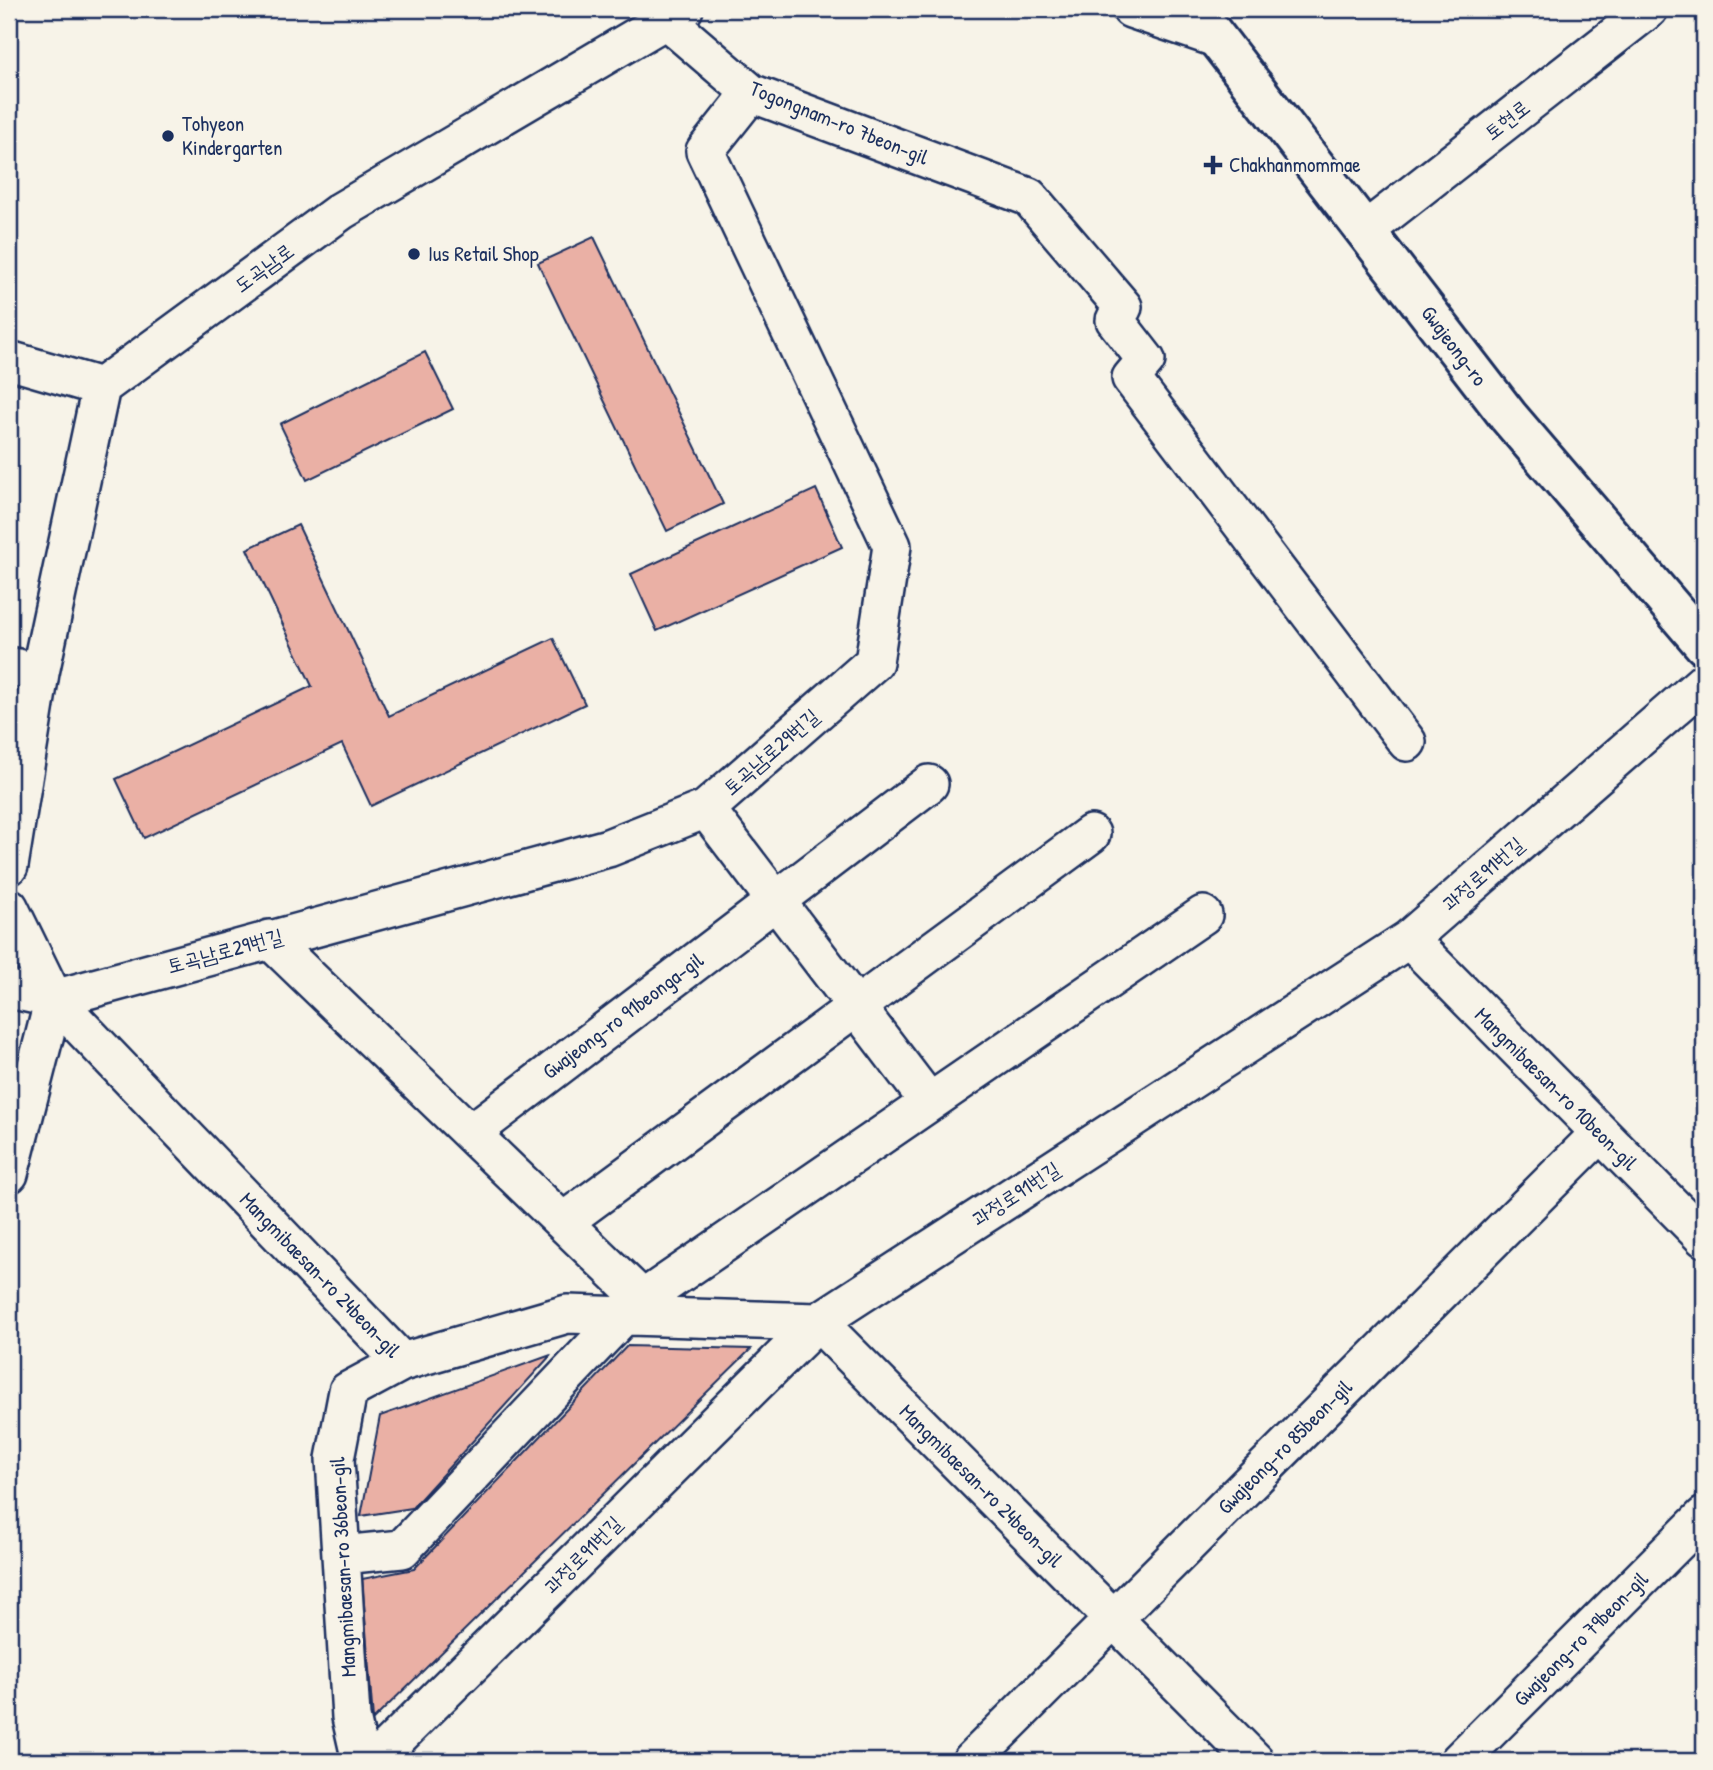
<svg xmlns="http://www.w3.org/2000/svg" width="1713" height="1770" font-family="'Patrick Hand','Poor Story',sans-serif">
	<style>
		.building { fill: #eab0a5; stroke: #1b2f5e; stroke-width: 2 }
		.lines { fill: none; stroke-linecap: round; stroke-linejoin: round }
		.minor-casing { stroke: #1b2f5e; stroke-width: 42 }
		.major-casing { stroke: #1b2f5e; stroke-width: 44 }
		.minor { stroke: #f7f3e8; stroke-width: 37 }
		.major { stroke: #f7f3e8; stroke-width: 38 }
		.poi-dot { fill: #1b2f5e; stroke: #f7f3e8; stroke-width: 2.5 }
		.labels { text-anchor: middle; stroke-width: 5; stroke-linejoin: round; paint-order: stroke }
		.street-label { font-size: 21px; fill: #1b2f5e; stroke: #f7f3e8 }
		.poi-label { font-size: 21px; fill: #1b2f5e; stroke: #f7f3e8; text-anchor: start }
	</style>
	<rect width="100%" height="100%" fill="#f7f3e8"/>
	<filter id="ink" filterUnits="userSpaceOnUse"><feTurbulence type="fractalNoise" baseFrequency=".0143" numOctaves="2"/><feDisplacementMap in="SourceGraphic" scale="14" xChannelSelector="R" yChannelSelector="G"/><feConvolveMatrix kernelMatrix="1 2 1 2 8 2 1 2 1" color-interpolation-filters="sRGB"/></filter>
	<g filter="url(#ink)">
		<path class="building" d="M594 237 723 504 667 531 538 263Z
			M425 352 453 409 307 480 280 424Z
			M816 489 842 547 657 631 631 574Z
			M298 525 389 716 553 638 585 704 371 806 342 744 144 838 116 779 312 686 247 549Z
			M627 1346 751 1349 373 1720 362 1579 414 1569Z
			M551 1355 412 1508 361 1516 380 1416Z"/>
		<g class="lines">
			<defs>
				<path id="minor" d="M1131 9 1216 38
					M666 20 751 93 1029 197 1123 307 1115 320 1146 360 1131 378 1407 742
					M1365 231 1649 9
					M9 360 101 387
					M9 666 40 673
					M706 809 929 1102
					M9 866 40 673 101 387 341 211 684 9
					M9 907 54 999 9 1174
					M269 939 659 1315
					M1409 939 1704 1238
					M9 989 54 999 608 848 706 809 874 662 892 546 705 151 751 93
					M54 999 402 1362
					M471 1133 929 784
					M563 1222 1091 834
					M643 1299 1203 915
					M342 1555 402 1549 624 1315
					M361 1761 351 1717 335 1459 348 1391 402 1362 567 1314 818 1322 1255 1761
					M374 1761 818 1322 1409 939 1704 682
					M971 1761 1600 1133
					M1459 1761 1704 1516"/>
				<path id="major" d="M1194 9 1508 416 1704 645"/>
			</defs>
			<use href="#minor" class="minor-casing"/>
			<use href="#major" class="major-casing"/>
			<use href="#minor" class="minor"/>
			<use href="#major" class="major"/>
		</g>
	</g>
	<g class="poi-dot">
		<circle cx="168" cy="136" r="7"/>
		<path d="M1209.5 154.5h7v7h7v7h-7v7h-7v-7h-7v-7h7z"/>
		<circle cx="414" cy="254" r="7"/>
	</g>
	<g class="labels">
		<g class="street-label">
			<text transform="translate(1507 120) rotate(-38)" y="7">토현로</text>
			<text transform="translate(839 123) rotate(22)" y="7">Togongnam-ro 7beon-gil</text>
			<text transform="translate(264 268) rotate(-36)" y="7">도곡남로</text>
			<text transform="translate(1454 346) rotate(53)" y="7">Gwajeong-ro</text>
			<text transform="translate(771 752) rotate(-41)" y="7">토곡남로29번길</text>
			<text transform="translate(1483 874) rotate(-41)" y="7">과정로91번길</text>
			<text transform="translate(225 951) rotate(-15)" y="7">토곡남로29번길</text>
			<text transform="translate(623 1016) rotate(-37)" y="7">Gwajeong-ro 91beonga-gil</text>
			<text transform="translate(1556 1089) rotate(45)" y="7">Mangmibaesan-ro 10beon-gil</text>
			<text transform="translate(1016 1194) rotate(-33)" y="7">과정로91번길</text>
			<text transform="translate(320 1275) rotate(46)" y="7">Mangmibaesan-ro 24beon-gil</text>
			<text transform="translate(1285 1447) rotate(-45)" y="7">Gwajeong-ro 85beon-gil</text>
			<text transform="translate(981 1486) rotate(45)" y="7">Mangmibaesan-ro 24beon-gil</text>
			<text transform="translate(583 1555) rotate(-45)" y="7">과정로91번길</text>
			<text transform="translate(343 1567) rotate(-93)" y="7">Mangmibaesan-ro 36beon-gil</text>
			<text transform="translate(1581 1639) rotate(-45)" y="7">Gwajeong-ro 79beon-gil</text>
		</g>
		<g class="poi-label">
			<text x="182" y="131">Tohyeon<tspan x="182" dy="24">Kindergarten</tspan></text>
			<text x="1229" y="172">Chakhanmommae</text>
			<text x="428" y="261">Ius Retail Shop</text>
		</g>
	</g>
	<rect width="1713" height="1770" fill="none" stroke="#f7f3e8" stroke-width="35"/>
	<rect x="18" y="18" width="1678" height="1735" fill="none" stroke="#1b2f5e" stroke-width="2.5" filter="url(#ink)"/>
</svg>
